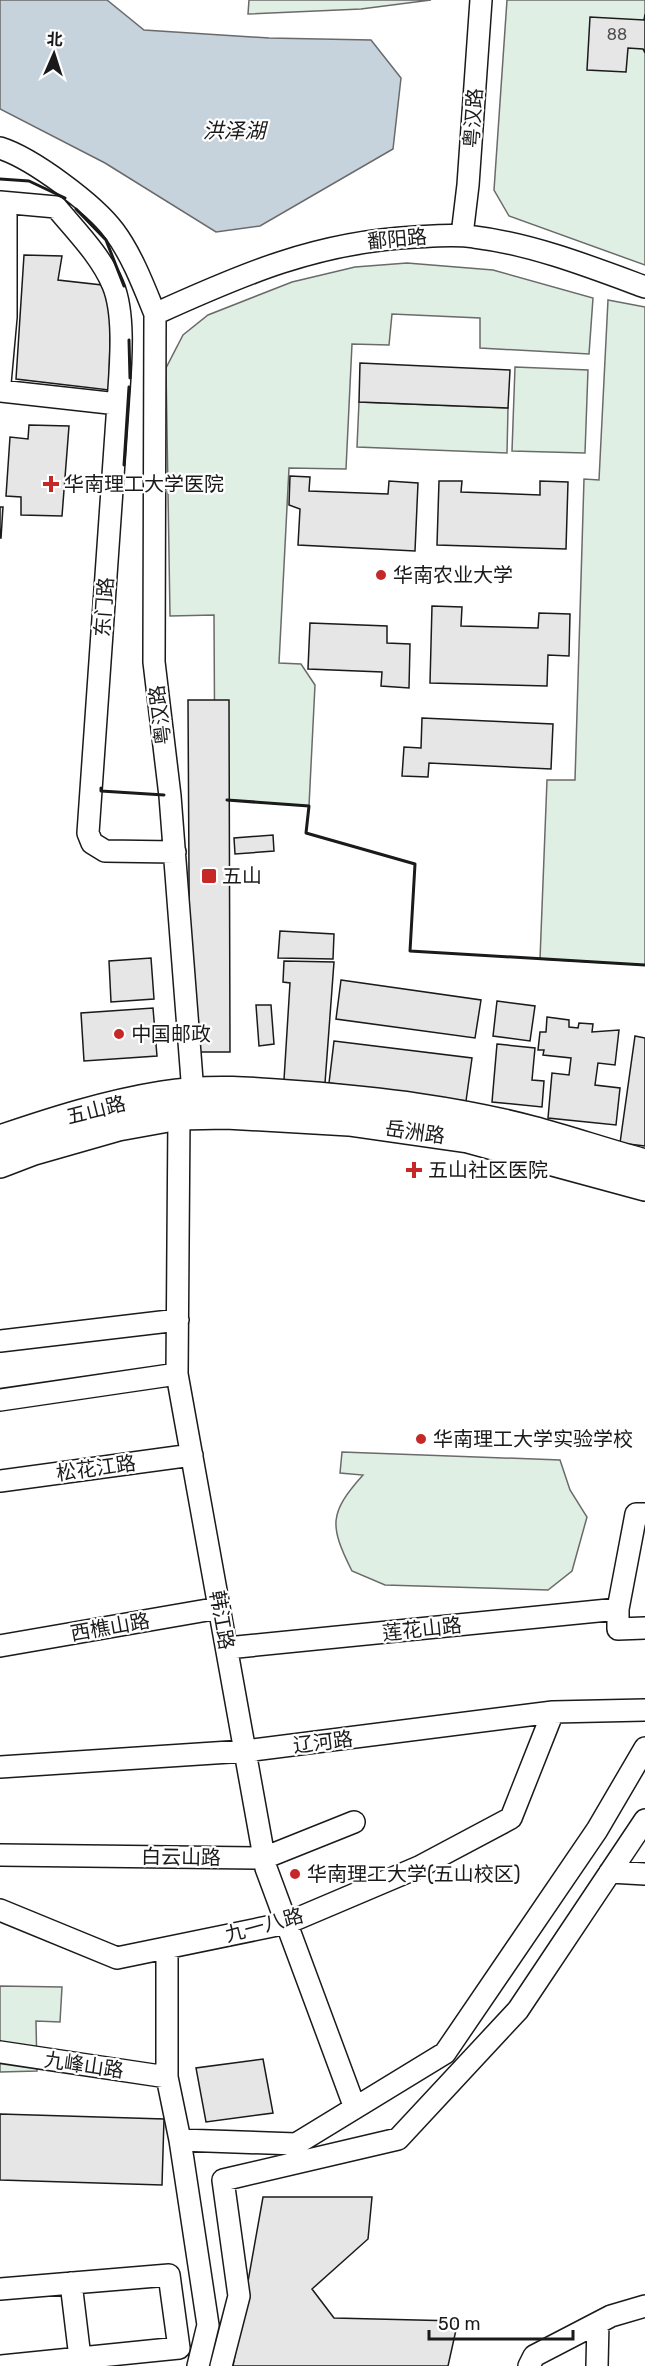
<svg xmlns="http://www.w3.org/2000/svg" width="645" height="2366" font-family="Rubik,'Noto Sans SC',sans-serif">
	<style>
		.green { fill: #e0efe3; stroke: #6a6a6a; stroke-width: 1.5 }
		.water { fill: #c6d2dc; stroke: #6a6a6a; stroke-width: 1.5 }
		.building { fill: #e6e6e6; stroke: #1a1a1a; stroke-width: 1.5 }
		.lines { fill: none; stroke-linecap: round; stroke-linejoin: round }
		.minor-casing { stroke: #1a1a1a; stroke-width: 24 }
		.major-casing { stroke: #1a1a1a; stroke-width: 30 }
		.minor { stroke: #fff; stroke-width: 21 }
		.major { stroke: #fff; stroke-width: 27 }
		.wall { stroke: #1a1a1a; stroke-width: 3 }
		.poi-dot { fill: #c62828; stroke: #fff; stroke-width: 2 }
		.labels { text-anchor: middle; stroke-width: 4.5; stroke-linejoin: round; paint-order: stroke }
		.number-label { font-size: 16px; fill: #4d4d4d }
		.street-label { font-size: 20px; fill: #1a1a1a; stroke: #fff }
		.poi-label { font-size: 20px; fill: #1a1a1a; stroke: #fff; text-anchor: start }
		.water-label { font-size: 21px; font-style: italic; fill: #1a1a1a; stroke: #fff }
	</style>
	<rect width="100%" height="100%" fill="#fff"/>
	<path class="green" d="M249 0H431L361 9 248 14Z
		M507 0H645V265L509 216 494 190Z
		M407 263 493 270 593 298 589 354 480 348V318L392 314 389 345 352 344 346 469 289 468 279 663 301 664 315 685 309 806 215 799 214 615 170 616 166 368 183 335 208 315 292 282 355 267Z
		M608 300 645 307V965L540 959 547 780H575L584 479 599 480Z
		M515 367 588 370 585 453 512 451Z
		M359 402 508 408 507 453 357 447Z
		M342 1452 560 1460 570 1490 587 1517 572 1571 548 1590 385 1585 352 1571C329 1525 329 1513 363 1475L340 1473Z
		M0 1986 62 1987 60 2022 36 2021 37 2071 0 2072Z"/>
	<path class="water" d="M0 0H107L144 30 269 38 371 40 401 78 393 149 260 226 216 232 105 163 0 109Z"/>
	<path class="building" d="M645 14V53L643 49 628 48 626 72 587 70 590 17 644 20Z
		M24 255 62 256 58 280 111 286 109 390 16 379Z
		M360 363 510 370 508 408 359 402Z
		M29 425 69 426 62 516 21 515V497L6 496 10 437 28 439Z
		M290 476 310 477 309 491 388 494 389 481 418 483 415 551 298 545 300 509 289 505Z
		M439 481H462L461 492 540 495V481L568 482 566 549 437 545Z
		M0 507H3L1 538H0Z
		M432 606 462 607 461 626 538 628 539 613 570 614 569 656 548 655 547 686 430 683Z
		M310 623 387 626V643L410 644 409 688 381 686 382 672 308 669Z
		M188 700H229L230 1052H190Z
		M422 718 553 724 551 769 429 763 428 777 402 776 404 747 421 748Z
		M273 835 274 851 235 854 234 838Z
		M280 931 334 934 333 959 278 958Z
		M151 958 154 999 111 1002 109 961Z
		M284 961 334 962 325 1083 284 1080 290 983 283 982Z
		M341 980 481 1000 475 1038 336 1019Z
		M497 1001 535 1006 530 1041 493 1036Z
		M256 1005H271L274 1044 259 1046Z
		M153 1008 157 1056 84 1061 81 1013Z
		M547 1017 569 1020V1027L578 1028 579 1023 593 1024 592 1032 619 1030 615 1065 598 1063 595 1085 620 1088 616 1125 548 1118 552 1073 569 1075 571 1058 543 1055 544 1050H538L540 1032H546Z
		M635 1036 645 1038V1146L620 1143Z
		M334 1041 472 1058 466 1101 329 1083Z
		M497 1044 535 1048 532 1080 544 1081 542 1107 492 1102Z
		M263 2059 273 2113 206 2122 196 2068Z
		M0 2114 164 2119 162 2185 0 2180Z
		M263 2197H372L368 2239 312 2289 334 2318 458 2321 448 2366H233Z"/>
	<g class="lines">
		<defs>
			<path id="minor" d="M0 148C32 158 94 204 114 231 132 255 144 287 155 314L154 662 170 796 194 1106
				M0 202 56 207C76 231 101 256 113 285 126 316 120 371 118 404
				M0 211 6 215V317L0 383
				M462 235 468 185 481 0
				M155 314C243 274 317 242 415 237 435 236 455 234 474 237 532 244 591 267 645 287
				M0 391 118 404 88 833 92 843 105 851 175 852
				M179 1116 177 1374 266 1868 355 2108
				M0 1341 178 1320
				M0 1400 177 1374
				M0 1481 192 1455
				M645 1514H636L618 1609V1629L645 1628
				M0 1646 219 1608
				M227 1648 618 1609
				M0 1767 245 1751 553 1712 645 1710
				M0 1855 264 1858 354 1822
				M610 1872 645 1874
				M0 1910 117 1958 287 1923 419 1867 511 1818 553 1712
				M167 1948V2077L180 2140 208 2325 198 2366
				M0 2052 167 2077
				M180 2140 296 2144 445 2053 597 1830 645 1748
				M71 2283 81 2366
				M0 2289 169 2275 179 2348 2 2366
				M221 2366 239 2296 223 2180 398 2139 518 2010 645 1820
				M529 2366 534 2356 611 2316 645 2306
				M597 2366 598 2323"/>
			<path id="major" d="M0 1139C53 1121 106 1104 162 1095 209 1087 256 1091 303 1095 379 1101 457 1110 532 1130 570 1140 607 1153 645 1163
				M0 1164 34 1151 118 1127 179 1116 226 1115 349 1122 468 1139 645 1187"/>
		</defs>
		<use href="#minor" class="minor-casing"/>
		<use href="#major" class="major-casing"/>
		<use href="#minor" class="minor"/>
		<use href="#major" class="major"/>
		<path class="wall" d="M0 179 29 181 65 198
			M76 209 106 240 124 286
			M129 340 130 378
			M124 465 129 387
			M101 788V791L164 795
			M227 800 309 806 306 833 415 864 410 951 645 965"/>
	</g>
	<g class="poi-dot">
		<path d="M48 475h6v6h6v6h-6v6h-6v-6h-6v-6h6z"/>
		<circle cx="381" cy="575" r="6"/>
		<rect x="201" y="868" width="16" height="16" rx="3"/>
		<circle cx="119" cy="1034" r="6"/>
		<path d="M411 1161h6v6h6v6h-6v6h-6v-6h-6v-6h6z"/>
		<circle cx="421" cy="1439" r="6"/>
		<circle cx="295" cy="1874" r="6"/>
	</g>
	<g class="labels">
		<g class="number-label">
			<text x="617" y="40">88</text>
		</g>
		<g class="street-label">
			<text transform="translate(473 118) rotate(-86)" y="7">粤汉路</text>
			<text transform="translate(397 239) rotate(-5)" y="7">鄱阳路</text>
			<text transform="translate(104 607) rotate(-86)" y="7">东门路</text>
			<text transform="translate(160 715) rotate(-97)" y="7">粤汉路</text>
			<text transform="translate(96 1110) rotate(-14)" y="7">五山路</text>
			<text transform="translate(415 1132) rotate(8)" y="7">岳洲路</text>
			<text transform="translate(96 1468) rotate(-8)" y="7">松花江路</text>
			<text transform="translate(222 1620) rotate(80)" y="7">韩江路</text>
			<text transform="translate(110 1627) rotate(-10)" y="7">西樵山路</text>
			<text transform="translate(422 1629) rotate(-6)" y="7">莲花山路</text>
			<text transform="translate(323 1742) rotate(-7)" y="7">辽河路</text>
			<text transform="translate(181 1857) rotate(1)" y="7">白云山路</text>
			<text transform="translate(264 1925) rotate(-15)" y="7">九一八路</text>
			<text transform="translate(84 2065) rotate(8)" y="7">九峰山路</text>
		</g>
		<g class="poi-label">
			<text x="64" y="491">华南理工大学医院</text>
			<text x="393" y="582">华南农业大学</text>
			<text x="222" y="883">五山</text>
			<text x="131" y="1041">中国邮政</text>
			<text x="428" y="1177">五山社区医院</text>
			<text x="433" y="1446">华南理工大学实验学校</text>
			<text x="307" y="1881">华南理工大学(五山校区)</text>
		</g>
		<g class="water-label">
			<text x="234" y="138">洪泽湖</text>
		</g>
	</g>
	<g transform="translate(54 54) rotate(3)" stroke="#ffffff" stroke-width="4.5" paint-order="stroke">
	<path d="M0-4.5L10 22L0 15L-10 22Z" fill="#1a1a1a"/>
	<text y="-9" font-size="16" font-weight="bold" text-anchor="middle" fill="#1a1a1a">北</text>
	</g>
	<path d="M429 2330v9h144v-9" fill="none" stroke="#1a1a1a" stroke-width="3"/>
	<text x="438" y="2330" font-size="18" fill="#1a1a1a" stroke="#ffffff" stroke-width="4.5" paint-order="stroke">50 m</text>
</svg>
